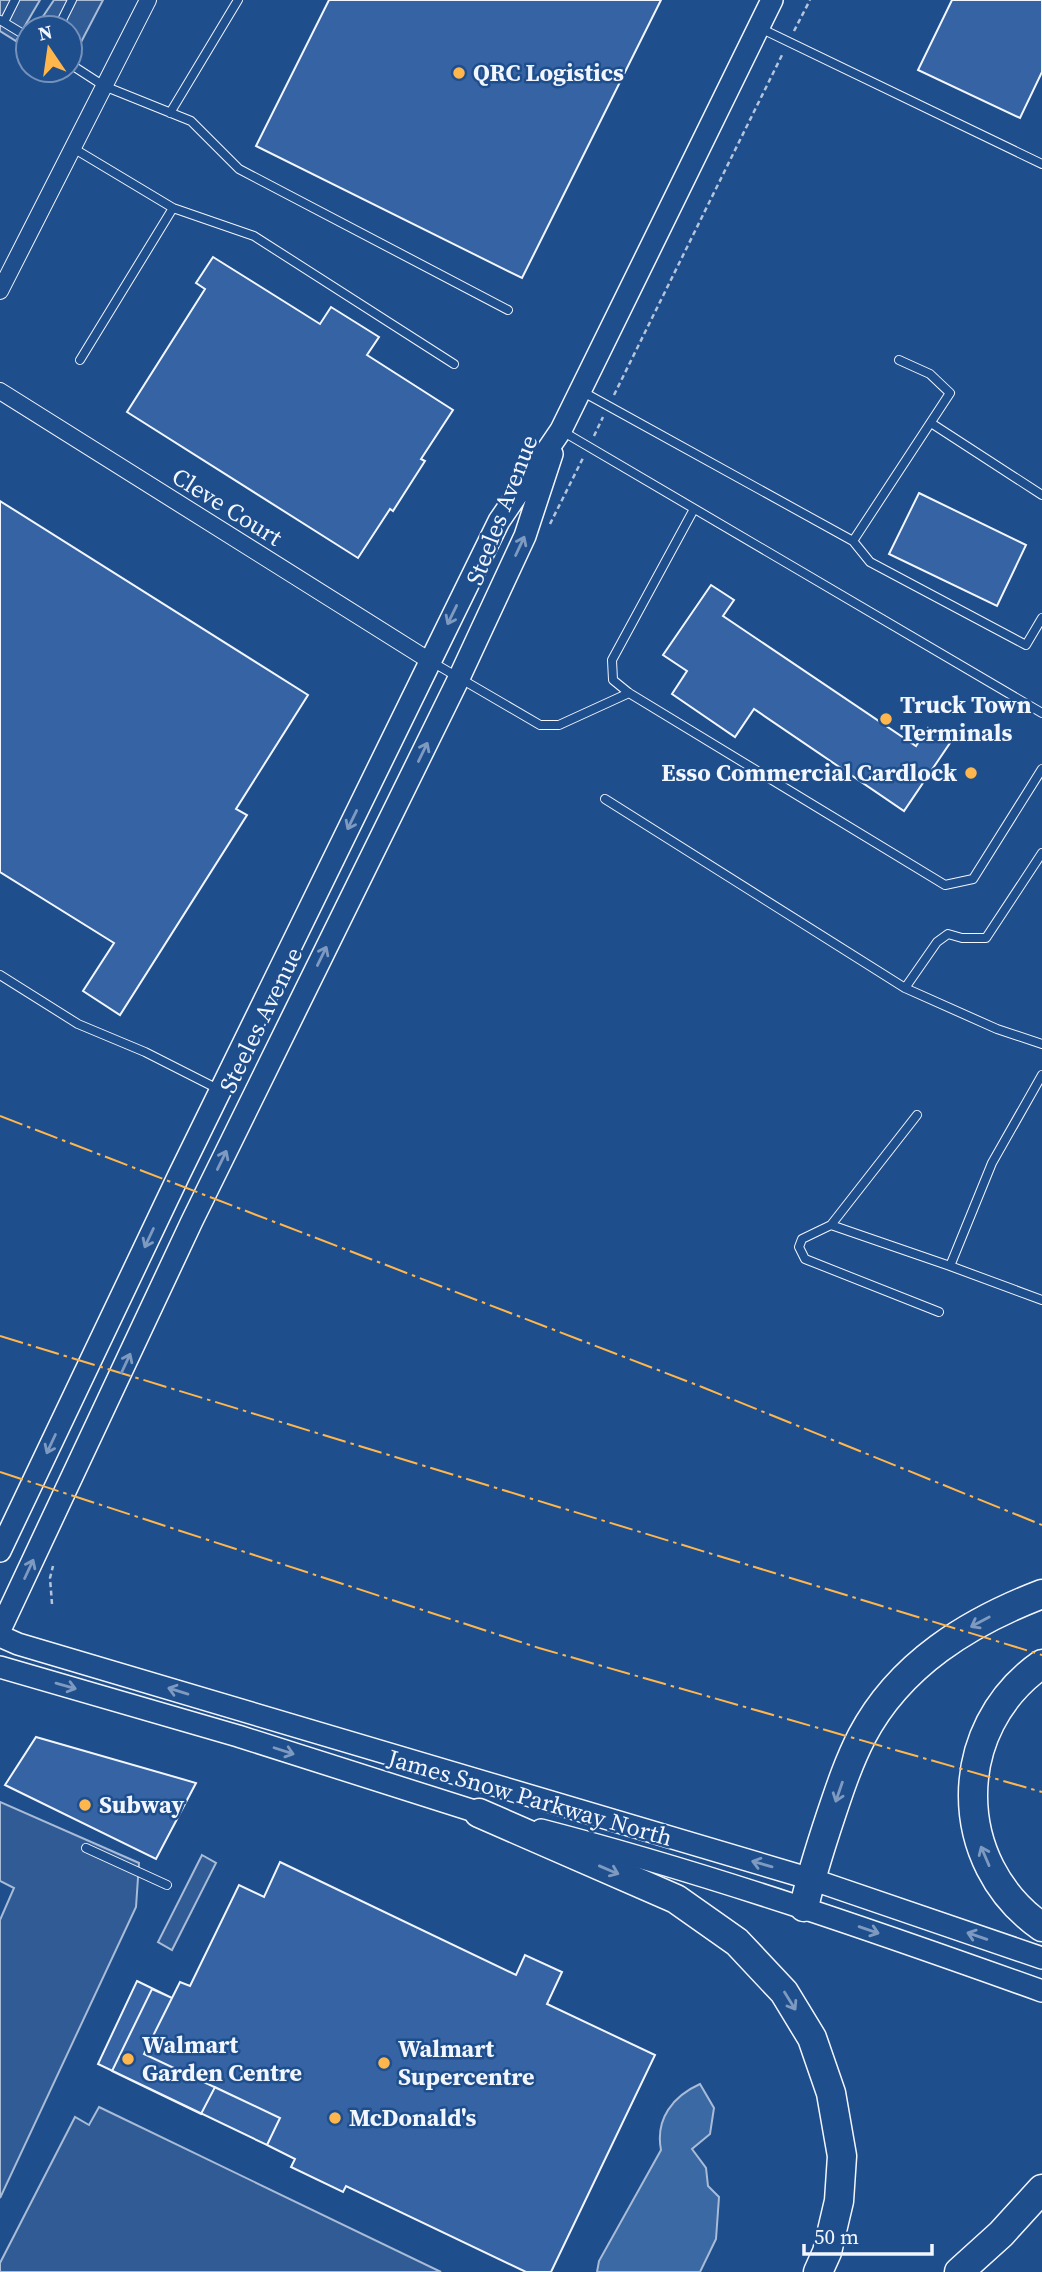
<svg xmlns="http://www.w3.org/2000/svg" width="1042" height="2272" font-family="'Source Serif 4',serif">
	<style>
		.parking { fill: #305b95; stroke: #a8bbd7; stroke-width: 2 }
		.water { fill: #3b69a3; stroke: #a8bbd7; stroke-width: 2 }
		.building { fill: #3563a3; stroke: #f2f6ff; stroke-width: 2 }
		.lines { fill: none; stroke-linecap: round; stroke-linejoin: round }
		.lane-casing { stroke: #f2f6ff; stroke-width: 10 }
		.street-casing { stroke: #f2f6ff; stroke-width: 18 }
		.secondary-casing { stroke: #f2f6ff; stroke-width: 24 }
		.highway-casing { stroke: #f2f6ff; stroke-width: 31 }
		.path { stroke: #b3c4dc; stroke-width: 2.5; stroke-dasharray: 5 3.5; stroke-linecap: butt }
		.lane { stroke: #1f4e8c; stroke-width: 8 }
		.street { stroke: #1f4e8c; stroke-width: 16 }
		.secondary { stroke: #1f4e8c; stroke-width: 21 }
		.highway { stroke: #1f4e8c; stroke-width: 28 }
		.power { stroke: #ffb74d; stroke-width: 2; stroke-dasharray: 24 5 3.5 5; stroke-linecap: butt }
		.oneway { stroke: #7e9ac0 }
		.poi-dot { fill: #ffb74d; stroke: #1f4e8c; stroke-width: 2.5 }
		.labels { text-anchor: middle; stroke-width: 5; stroke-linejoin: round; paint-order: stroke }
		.poi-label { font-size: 24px; font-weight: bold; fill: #f2f6ff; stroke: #1f4e8c; text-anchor: start }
		.street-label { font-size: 24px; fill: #f2f6ff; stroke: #1f4e8c }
	</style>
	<rect width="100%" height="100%" fill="#1f4e8c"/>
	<path class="parking" d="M0 0H40L16 41 0 31Z
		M54 0H103L79 46 70 40V28H51L40 21Z
		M0 1802 139 1863 136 1907 0 2198V1920L14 1888 0 1881Z
		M202 1855 216 1863 172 1950 158 1942Z
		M99 2107 441 2272H0V2263L75 2117 89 2125Z"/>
	<path class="water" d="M700 2084 714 2108 710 2134 692 2149 706 2168 708 2186 719 2197 716 2239 700 2272H597L599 2261 661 2150C655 2119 673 2096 700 2084Z"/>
	<path class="building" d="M329 0H661L522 278 256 146Z
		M952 0H1042V72L1020 118 918 70Z
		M213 257 320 324 331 307 379 337 367 355 453 410 421 459 425 461 393 511 390 509 358 558 127 412 205 289 196 283Z
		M919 493 1026 545 997 606 889 554Z
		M0 501 308 695 236 809 247 815 120 1015 83 991 114 943 0 872Z
		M711 585 734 600 723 616 916 746 928 728 950 743 904 811 754 709 735 737 672 694 687 671 663 655Z
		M36 1737 196 1783 156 1859 5 1785Z
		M280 1862 516 1975 525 1955 562 1972 547 2004 655 2055 551 2272H526L346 2186 343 2192 291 2167 295 2159 267 2145 280 2118 215 2087 201 2114 112 2071 152 1989 172 1998 180 1982 190 1986 239 1885 264 1897Z
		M137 1981 172 1998 144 2054 280 2118 267 2145 98 2064Z"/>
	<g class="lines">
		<defs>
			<path id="lane" d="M0 20 28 37
				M4 22 15 0
				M58 28 72 0
				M760 28 1042 164
				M70 64 104 86 191 121 239 169 508 310
				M170 113 238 0
				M73 148 173 208 80 360
				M173 208 254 236 454 364
				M583 392 853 541 950 393 930 374 899 360
				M931 423 1042 495
				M562 431 1042 713
				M694 509 612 660 613 680 629 693 945 885 973 879 1042 769
				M853 541 870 562 1026 645 1042 618
				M432 662 540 725H559L629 693
				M605 799 905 988 997 1029 1042 1044
				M0 975 78 1024 145 1052 220 1090
				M905 988 937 942 948 934 962 938H986L1042 853
				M917 1115 831 1225 950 1266 992 1163 1042 1075
				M831 1225 802 1239 799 1247 805 1259 939 1312
				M950 1266 1042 1300
				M86 1848 167 1885"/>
			<path id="street" d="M0 291 148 0
				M0 391 430 661"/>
			<path id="secondary" d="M0 1551 178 1177 499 521 561 430 772 0
				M0 1630 192 1221 459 678 525 536 552 454
				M0 1636 18 1644 811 1879 1042 1958
				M0 1667 238 1736 493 1817
				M541 1830C711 1874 877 1932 1042 1991"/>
			<path id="highway" d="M1042 1664C950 1728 950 1863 1042 1927
				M479 1813 676 1899 737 1942 784 1992 812 2038 831 2093 842 2156 839 2201 827 2252 818 2272
				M804 1907C811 1876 821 1845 831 1815 840 1788 849 1761 862 1736 900 1664 969 1622 1042 1594
				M959 2272 1001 2234 1042 2189"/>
		</defs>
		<use href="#lane" class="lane-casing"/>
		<use href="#street" class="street-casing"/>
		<use href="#secondary" class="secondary-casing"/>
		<use href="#highway" class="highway-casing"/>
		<path class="path" d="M794 31 810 0
			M614 395 783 53
			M594 436 603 417
			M550 524 583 458
			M52 1604 50 1578 53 1566"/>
		<use href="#lane" class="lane"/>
		<use href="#street" class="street"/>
		<use href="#secondary" class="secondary"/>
		<use href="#highway" class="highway"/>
		<path class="power" d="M0 1116 702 1387 1042 1525
			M0 1336 1042 1655
			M0 1472 539 1648 1042 1792"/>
	</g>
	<defs><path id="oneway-shaft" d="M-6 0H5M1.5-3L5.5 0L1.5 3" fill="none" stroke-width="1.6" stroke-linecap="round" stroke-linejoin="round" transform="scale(1.75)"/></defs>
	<g class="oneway">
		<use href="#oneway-shaft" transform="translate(520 546) rotate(-65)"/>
		<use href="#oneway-shaft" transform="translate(452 615) rotate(116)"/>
		<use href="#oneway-shaft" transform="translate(423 752) rotate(-64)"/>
		<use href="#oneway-shaft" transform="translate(352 820) rotate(116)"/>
		<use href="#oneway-shaft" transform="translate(322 956) rotate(-64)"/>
		<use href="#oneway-shaft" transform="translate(222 1160) rotate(-64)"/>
		<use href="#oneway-shaft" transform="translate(149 1238) rotate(115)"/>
		<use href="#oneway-shaft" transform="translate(126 1363) rotate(-65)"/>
		<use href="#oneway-shaft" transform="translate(51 1444) rotate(115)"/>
		<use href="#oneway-shaft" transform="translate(29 1569) rotate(-65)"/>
		<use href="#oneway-shaft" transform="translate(980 1622) rotate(152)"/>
		<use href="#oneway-shaft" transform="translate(66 1686) rotate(16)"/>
		<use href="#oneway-shaft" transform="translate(178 1691) rotate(-163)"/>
		<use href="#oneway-shaft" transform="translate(284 1751) rotate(18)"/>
		<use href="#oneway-shaft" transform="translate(839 1792) rotate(109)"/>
		<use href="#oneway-shaft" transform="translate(985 1856) rotate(-113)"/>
		<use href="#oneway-shaft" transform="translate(762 1864) rotate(-164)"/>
		<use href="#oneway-shaft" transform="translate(609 1870) rotate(23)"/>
		<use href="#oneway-shaft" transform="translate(869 1930) rotate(19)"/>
		<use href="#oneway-shaft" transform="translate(977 1936) rotate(-161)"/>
		<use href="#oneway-shaft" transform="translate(790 2001) rotate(58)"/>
	</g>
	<g class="poi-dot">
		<circle cx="459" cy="73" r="7"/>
		<circle cx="886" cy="719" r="7"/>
		<circle cx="971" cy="773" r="7"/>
		<circle cx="85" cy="1805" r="7"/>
		<circle cx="128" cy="2059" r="7"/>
		<circle cx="384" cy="2063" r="7"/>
		<circle cx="335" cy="2118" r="7"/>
	</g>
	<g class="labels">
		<g class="poi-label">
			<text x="473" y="81">QRC Logistics</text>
			<text x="900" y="713">Truck Town<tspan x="900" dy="28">Terminals</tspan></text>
			<text x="957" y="781" text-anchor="end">Esso Commercial Cardlock</text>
			<text x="99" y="1813">Subway</text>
			<text x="142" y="2053">Walmart<tspan x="142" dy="28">Garden Centre</tspan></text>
			<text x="398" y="2057">Walmart<tspan x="398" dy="28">Supercentre</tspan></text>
			<text x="349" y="2126">McDonald's</text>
		</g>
		<g class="street-label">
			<text transform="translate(227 507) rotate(32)" y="8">Cleve Court</text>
			<text transform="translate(502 510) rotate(-69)" y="8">Steeles Avenue</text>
			<text transform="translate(261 1020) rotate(-64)" y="8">Steeles Avenue</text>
			<text transform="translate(530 1798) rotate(16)" y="8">James Snow Parkway North</text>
		</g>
	</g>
	<g transform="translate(49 49) rotate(347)"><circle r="33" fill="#1f4e8c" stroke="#7391ba" stroke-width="2"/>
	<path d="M0-5L12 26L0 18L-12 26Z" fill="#ffb74d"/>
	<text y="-10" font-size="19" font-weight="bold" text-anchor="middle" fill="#f2f6ff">N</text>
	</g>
	<path d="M804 2244v10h128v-10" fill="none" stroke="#f2f6ff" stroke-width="3.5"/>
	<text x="814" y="2244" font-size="21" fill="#f2f6ff" stroke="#1f4e8c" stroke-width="5" paint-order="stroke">50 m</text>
</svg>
